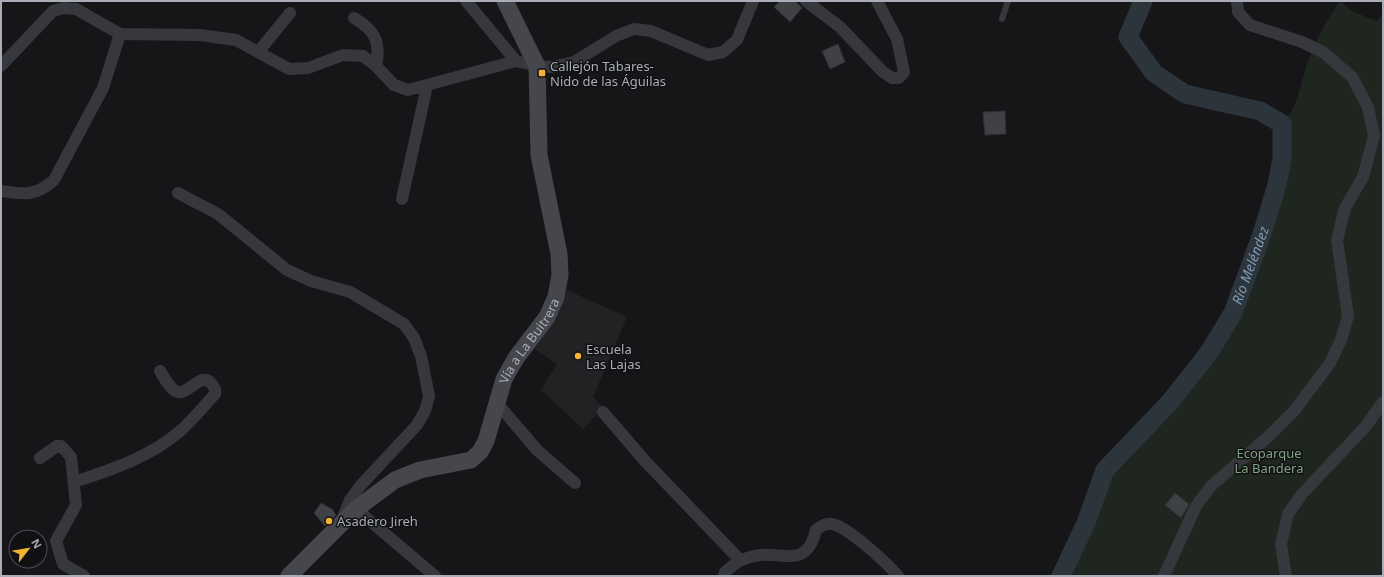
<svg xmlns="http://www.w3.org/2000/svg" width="1384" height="577" font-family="'Noto Sans',sans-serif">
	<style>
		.built { fill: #222225 }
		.green { fill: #1e261f }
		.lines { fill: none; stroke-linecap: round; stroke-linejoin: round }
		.river { stroke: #2c353c; stroke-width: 19 }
		.building { fill: #404145; stroke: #303034 }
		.lane { stroke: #37383d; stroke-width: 6 }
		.street { stroke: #37383d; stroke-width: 12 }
		.secondary { stroke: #45474d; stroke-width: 17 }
		.poi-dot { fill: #f2b134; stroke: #111113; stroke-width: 1.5 }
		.labels { text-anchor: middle; stroke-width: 3; stroke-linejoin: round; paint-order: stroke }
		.poi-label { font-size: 13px; fill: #a8adb8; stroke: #111113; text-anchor: start }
		.street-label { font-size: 13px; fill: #a8adb8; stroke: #111113 }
		.park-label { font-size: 13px; fill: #7fa381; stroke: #111113 }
		.water-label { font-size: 14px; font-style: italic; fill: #7f9bb3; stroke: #111113 }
	</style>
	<rect width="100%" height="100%" fill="#161618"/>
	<path class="built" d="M567 290 627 317 593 397 603 408 583 429 541 390 557 364 534 349 555 316Z"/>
	<path class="green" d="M1340 1 1352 11 1376 21 1383 15V576H1061L1086 523 1105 470 1170 402 1210 351 1233 313 1262 234 1277 185 1282 158V124C1299 107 1300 81 1309 59 1316 39 1328 18 1340 1Z"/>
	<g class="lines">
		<path class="river" id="s1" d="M1061 576 1086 523 1105 470 1170 402 1210 351 1233 313 1262 234 1277 185 1282 158V124L1260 111 1185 94 1154 73 1128 37 1143 1"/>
	</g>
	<path class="building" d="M780 1H795L802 8 790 22 774 7Z
		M838 44 845 62 830 69 822 51Z
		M1005 111 1006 134 985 135 983 112Z
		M1175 493 1189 504 1181 518 1165 505Z
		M321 503 332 509 336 515 325 526 314 513Z"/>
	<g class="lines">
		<path class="lane" d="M1002 19 1008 1"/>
		<path class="street" d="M466 1 516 61 537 66 552 67 574 62 616 36 634 29 651 31 708 55 723 52 737 40 753 1
			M806 1 840 27 883 72 892 78H899L904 72 897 39 877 1
			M354 18C375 30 381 42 376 66
			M259 51 290 13
			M1 66 53 11 64 8 76 9 120 34 200 35 236 40 289 69 308 68 343 55 363 56 376 66 394 85 408 90 516 61
			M1 191C24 194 35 197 54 180L103 88 120 34
			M178 193 218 214 287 270 311 281 350 292 404 324 414 338 421 356 429 396 425 411 417 425 361 485 350 500 342 520
			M402 199 427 86
			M497 403 537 450 575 483
			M603 412 645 461 740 560
			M40 458 57 446H61L71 457 76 505 56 541 63 564 84 576
			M74 482C110 470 150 457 179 432 192 421 203 407 215 394 216 389 214 387 211 383 201 372 189 394 178 392 170 390 164 377 160 371
			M356 509 435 576
			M724 576 725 572C730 568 735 563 740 561 776 542 804 577 816 530 821 526 826 523 832 524 847 526 888 564 898 576
			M1164 576 1196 506 1211 486 1270 435 1294 411 1330 363 1341 340 1348 316 1337 240 1345 208 1363 177 1374 136 1368 107 1352 77 1323 52 1302 42 1250 25 1238 12 1237 1
			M1286 576 1281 544 1288 514 1302 494 1366 426 1383 402"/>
		<path class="secondary" id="s2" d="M289 576 356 509 395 480 420 470 471 460 480 452 486 441 504 379 516 358 547 317 556 297 560 275 559 254 539 155 537 66 505 1"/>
	</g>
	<g class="poi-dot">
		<rect x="538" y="69" width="8" height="8" rx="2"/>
		<circle cx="578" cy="356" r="4"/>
		<circle cx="329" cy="521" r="4"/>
	</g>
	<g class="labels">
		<g class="poi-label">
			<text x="550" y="71">Callejón Tabares-<tspan x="550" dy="15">Nido de las Águilas</tspan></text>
			<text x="586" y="354">Escuela<tspan x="586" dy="15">Las Lajas</tspan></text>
			<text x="337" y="526">Asadero Jireh</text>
		</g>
		<g class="street-label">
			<text dy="5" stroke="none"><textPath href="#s2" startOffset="357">Vía a La Buitrera</textPath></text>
		</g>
		<g class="park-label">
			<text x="1269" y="458">Ecoparque<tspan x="1269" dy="15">La Bandera</tspan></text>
		</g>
		<g class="water-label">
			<text dy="5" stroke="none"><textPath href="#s1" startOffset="369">Río Meléndez</textPath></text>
		</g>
	</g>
	<rect width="1384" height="577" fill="none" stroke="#a8adb8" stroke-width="4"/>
	<g transform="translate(28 549) rotate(59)"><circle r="19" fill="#111113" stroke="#4d4f55"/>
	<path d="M0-3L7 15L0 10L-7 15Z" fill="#f2b134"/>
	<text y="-6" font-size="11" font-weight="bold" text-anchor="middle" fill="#a8adb8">N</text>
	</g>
</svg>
